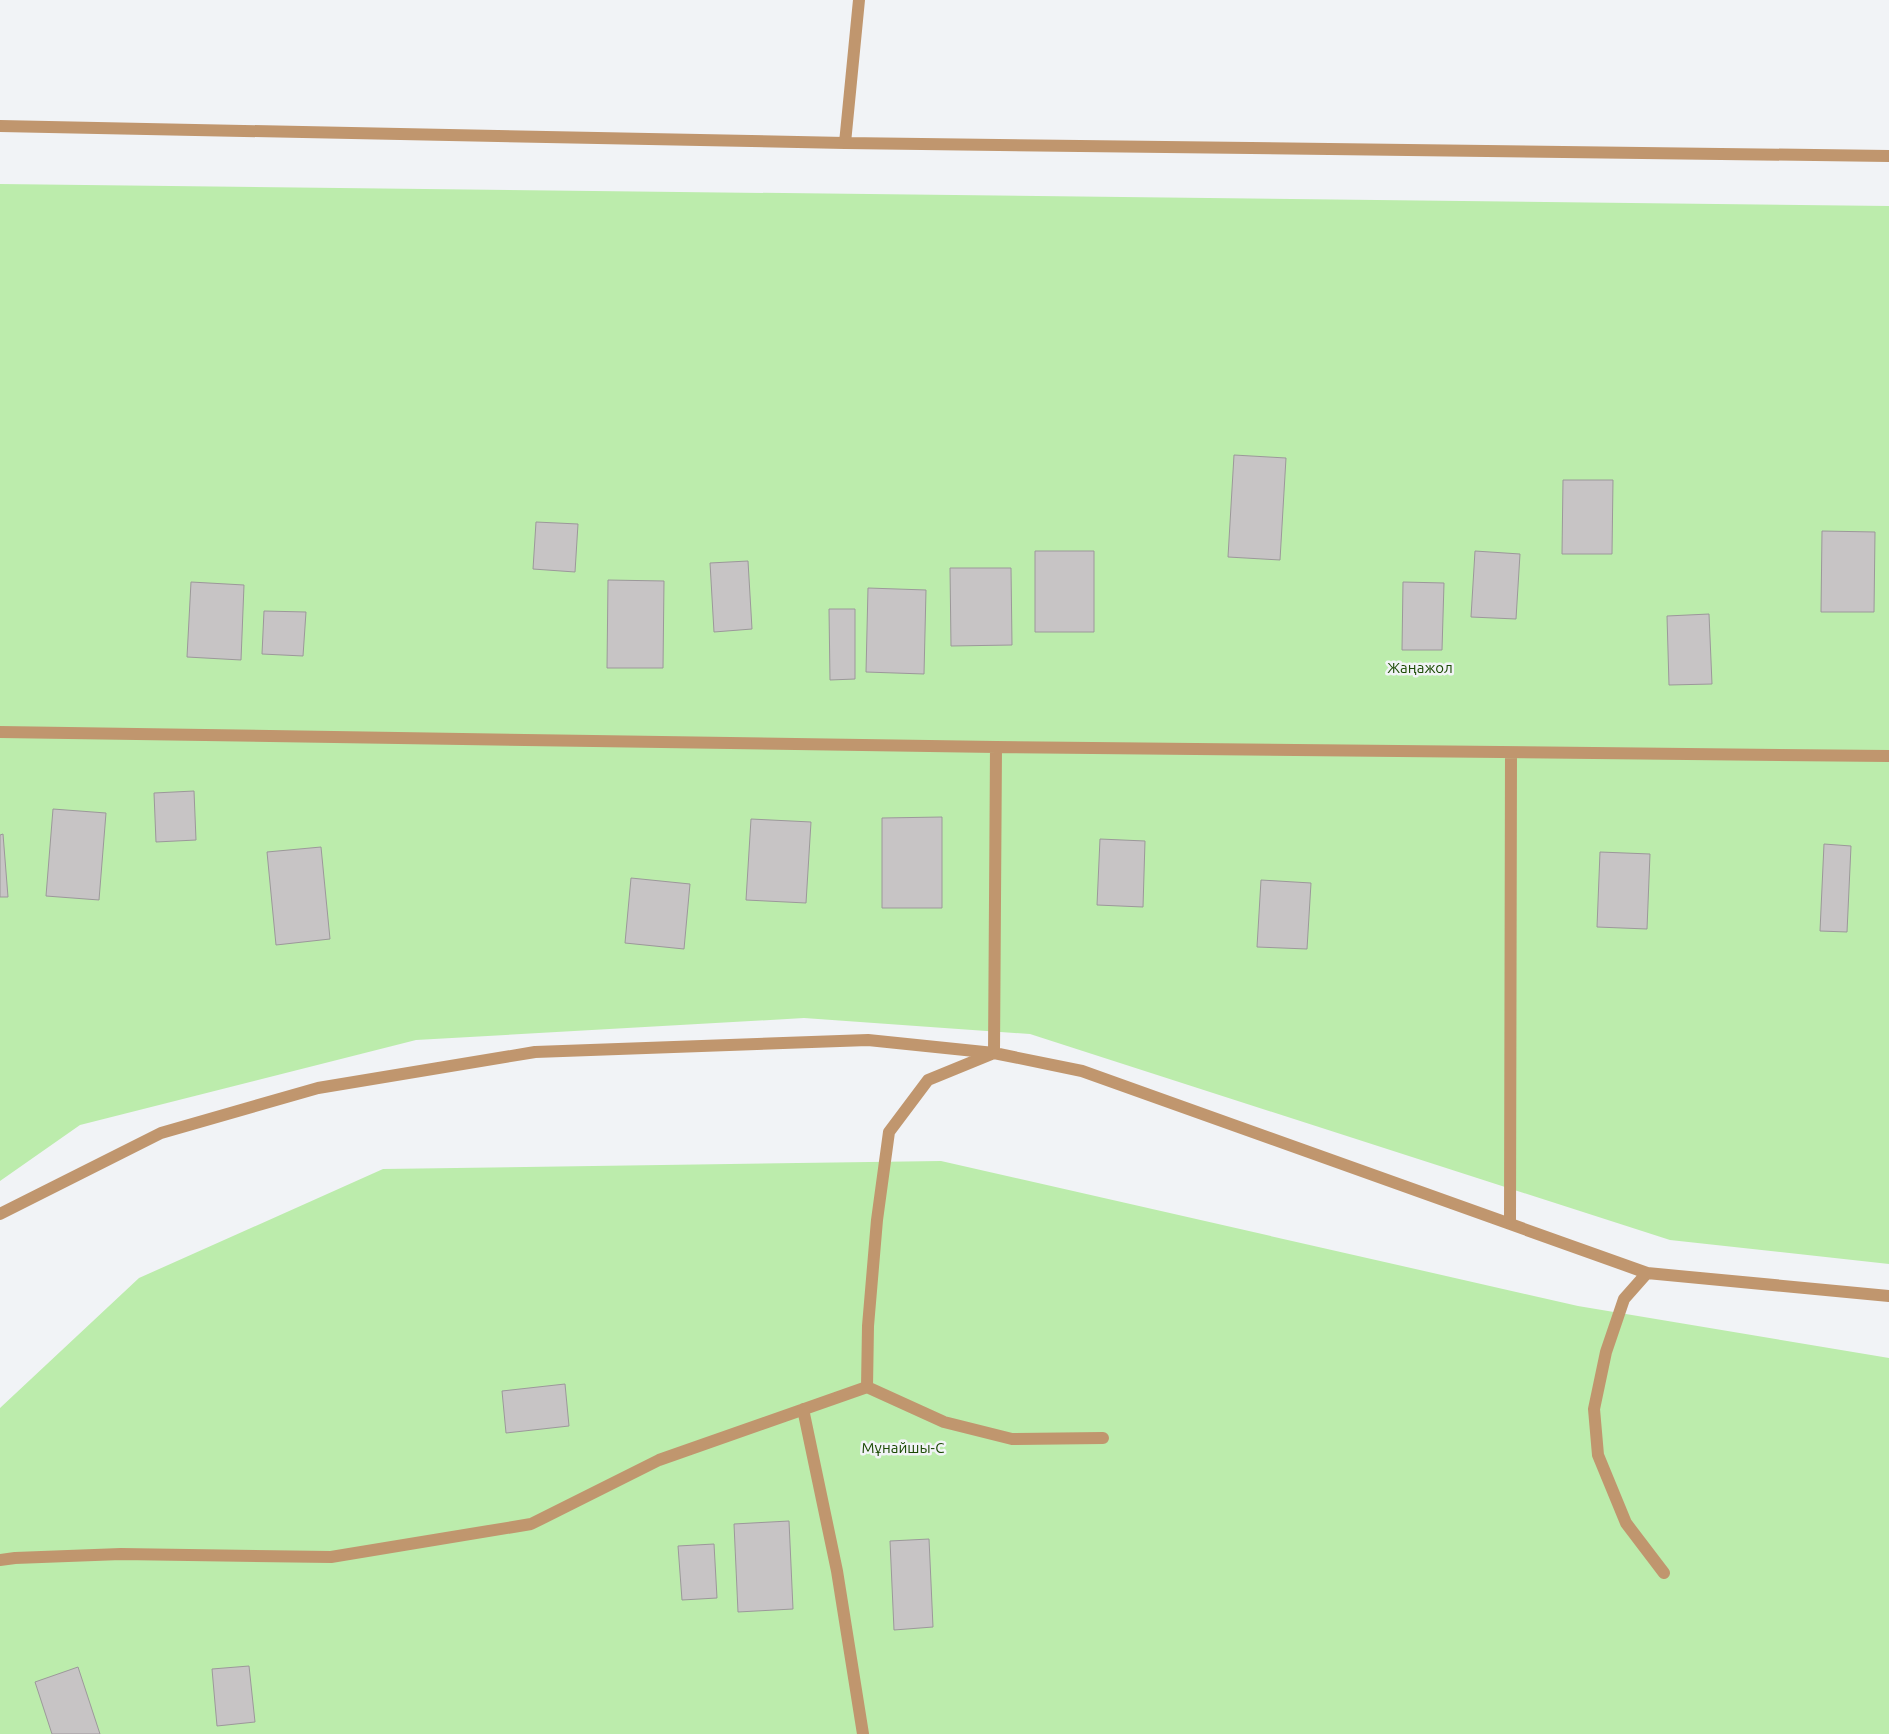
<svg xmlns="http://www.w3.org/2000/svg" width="1889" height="1734" font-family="Ubuntu,sans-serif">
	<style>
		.green { fill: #bcecac }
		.building { fill: #c7c4c5; stroke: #9c989a }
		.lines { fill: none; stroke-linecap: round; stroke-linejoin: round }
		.minor { stroke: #c0966e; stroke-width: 12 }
		.labels { text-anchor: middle; stroke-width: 5; stroke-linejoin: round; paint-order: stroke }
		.park-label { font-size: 15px; fill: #1b4a04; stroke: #f1f3f6 }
	</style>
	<rect width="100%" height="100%" fill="#f1f3f6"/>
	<path class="green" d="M0 184 1889 206V1264L1670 1240 1030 1034 804 1018 416 1040 80 1125 0 1181Z
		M941 1161 1578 1306 1889 1358V1734H0V1408L139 1278 383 1169Z"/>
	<path class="building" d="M1234 455 1286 458 1280 560 1228 557Z
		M1563 480H1613L1612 554H1562Z
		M536 522 578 524 575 572 533 569Z
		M1822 531 1875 532 1874 612H1821Z
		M1035 551H1094V632H1035Z
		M1475 551 1520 554 1516 619 1471 617Z
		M748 561 752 629 714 632 710 563Z
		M950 568H1011L1012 645 951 646Z
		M608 580 664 581 663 668H607Z
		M191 582 244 585 241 660 187 657Z
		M1403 582 1444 583 1442 650H1402Z
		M868 588 926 590 924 674 866 672Z
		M829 609H855V679L830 680Z
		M264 611 306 612 303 656 262 654Z
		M1709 614 1712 684 1669 685 1667 616Z
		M194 791 196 840 156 842 154 793Z
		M53 809 106 813 99 900 46 896Z
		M942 817V908H882V818Z
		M751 819 811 822 806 903 746 900Z
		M3 834 8 897H0V835Z
		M1100 839 1145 841 1143 907 1097 905Z
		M1824 844 1851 846 1847 932 1820 931Z
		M321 847 330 939 276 945 267 852Z
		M1600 852 1650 854 1647 929 1597 927Z
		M631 878 690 884 684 949 625 943Z
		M1261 880 1311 883 1307 949 1257 947Z
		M565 1384 569 1426 506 1433 502 1391Z
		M789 1521 793 1609 738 1612 734 1524Z
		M929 1539 933 1627 894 1630 890 1541Z
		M714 1544 717 1598 682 1600 678 1546Z
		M249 1666 255 1722 217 1726 212 1669Z
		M78 1667 100 1734H52L35 1682Z"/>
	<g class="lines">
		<path class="minor" d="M0 126 845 143 1889 156
			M845 143 859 0
			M0 732 996 747 1889 756
			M0 1214 161 1133 318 1088 535 1052 868 1040 994 1053 1082 1071 1647 1273 1889 1296
			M1510 1224 1511 753
			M1647 1273 1624 1299 1606 1352 1594 1409 1598 1455 1626 1523 1664 1573
			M867 1387 868 1326 877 1220 889 1132 928 1080 994 1053 996 747
			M803 1409 837 1571 863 1734
			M0 1560 15 1558 121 1554 331 1557 531 1524 659 1460 867 1387 944 1422 1012 1439 1103 1438"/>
	</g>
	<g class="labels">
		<g class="park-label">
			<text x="1420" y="673">Жаңажол</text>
			<text x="903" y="1453">Мұнайшы-С</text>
		</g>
	</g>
</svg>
